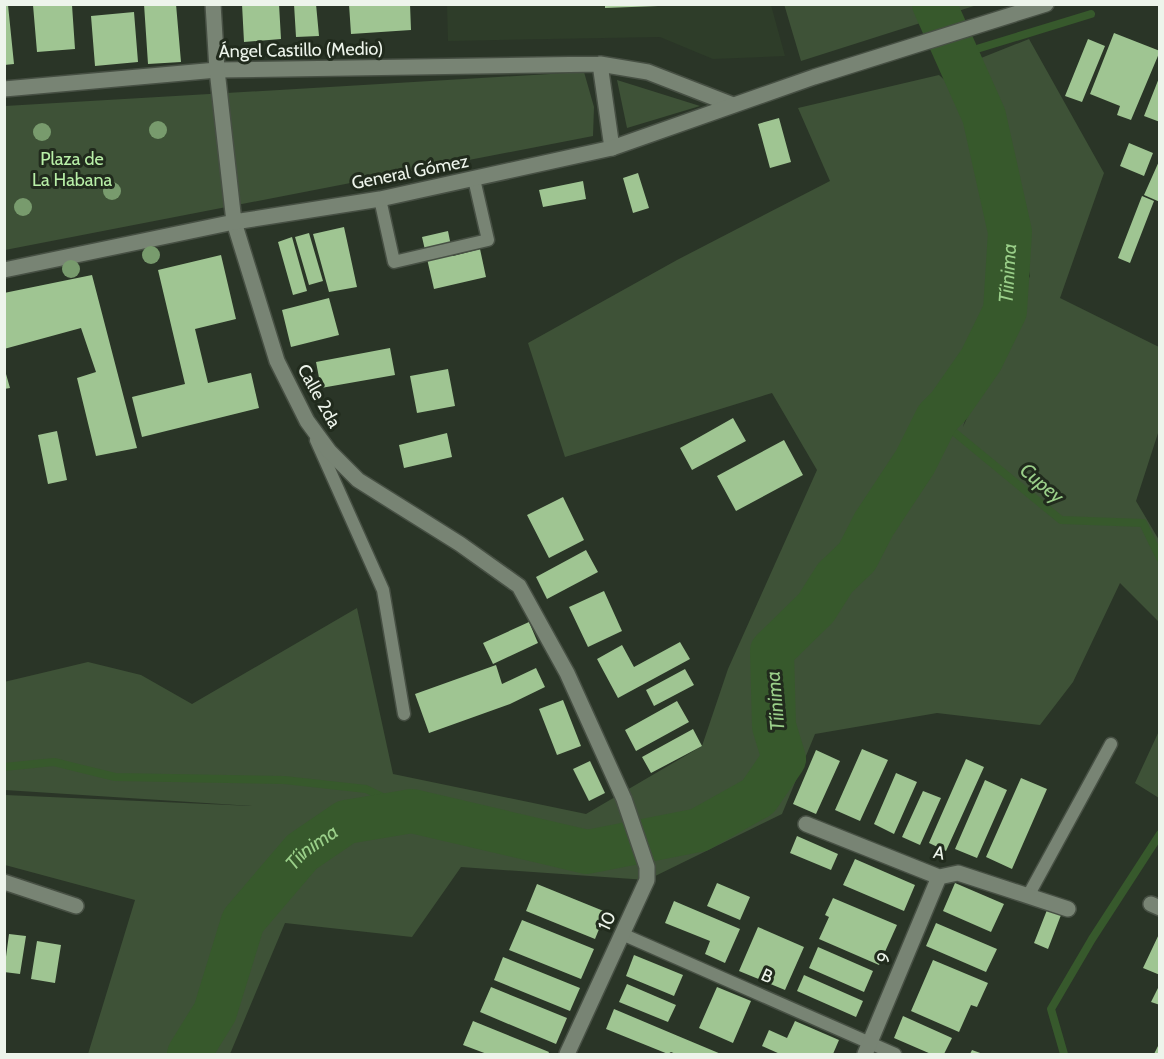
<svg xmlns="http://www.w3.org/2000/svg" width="1164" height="1059" font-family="Cabin,sans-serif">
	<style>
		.built { fill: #2e3d29 }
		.green { fill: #3e5237 }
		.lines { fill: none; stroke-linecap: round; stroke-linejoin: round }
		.stream { stroke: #37592c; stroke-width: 8 }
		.river { stroke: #37592c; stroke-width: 44 }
		.building { fill: #9fc592 }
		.lane-casing { stroke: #475044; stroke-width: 15 }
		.street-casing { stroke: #475044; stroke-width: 18 }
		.secondary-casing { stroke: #475044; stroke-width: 18 }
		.lane { stroke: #788474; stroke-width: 12 }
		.street { stroke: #788474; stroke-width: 15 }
		.secondary { stroke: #788474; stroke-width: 15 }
		.tree { fill: #789b6d }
		.labels { text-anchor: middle; stroke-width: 6; stroke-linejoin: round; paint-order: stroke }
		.street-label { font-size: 18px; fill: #edf4eb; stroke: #212b1d }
		.park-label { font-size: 18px; fill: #b8efa7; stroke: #212b1d }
		.water-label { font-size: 20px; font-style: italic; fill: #9acf89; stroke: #212b1d }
	</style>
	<rect width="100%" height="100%" fill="#2a3527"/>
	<path class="built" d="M447 5H771L785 56 713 59 660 37 448 41Z"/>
	<path class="green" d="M784 4H977V5L801 61Z
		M1029 39 1104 173 1060 298 1159 347V430L1136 501 1159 540V622L1120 583 1073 682 1040 725 937 713 815 734 782 814 647 880 461 867 412 937 285 923 230 1054H88L135 900 5 865V795L252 806 5 790 4 682 88 662 141 675 192 704 357 608 393 774 586 814 702 746 728 669 817 470 772 393 565 457 528 343 677 260 830 181 798 108 939 75 984 116 1006 282 963 427 1030 276 1004 150 971 62Z
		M584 72 594 107 593 136 5 250V106Z
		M617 80 700 106 627 128Z
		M1159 731V798L1135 783Z"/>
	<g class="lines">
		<path class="stream" d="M957 55 1091 14
			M937 418 1061 520 1143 523 1160 558
			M4 767 54 762 115 777 284 780 366 789 412 811
			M1064 1054 1051 1009 1092 939 1160 834"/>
		<path class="river" id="s1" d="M189 1054 215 1012 243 921 302 852 346 822 412 811 587 852 699 830 758 797 784 759 774 726 772 651 816 608 835 578 857 557 874 524 915 462 937 418 949 406 981 360 1005 311 1010 232 984 116 934 4"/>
	</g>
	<path class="building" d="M144 4H176L181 62 148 64Z
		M242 4H279L281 39 244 42Z
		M294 4H316L319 36 296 37Z
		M349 4H410L411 30 351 34Z
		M605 4H658V6L605 8Z
		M4 5H8L14 64 4 65Z
		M33 5H72L75 49 37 52Z
		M134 12 138 62 95 66 91 16Z
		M1114 33 1160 51 1131 120 1117 115 1120 106 1090 94Z
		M1088 39 1105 46 1082 102 1065 96Z
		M1159 78H1160V122L1144 116Z
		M779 118 791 162 770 168 758 124Z
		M1129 143 1153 153 1144 176 1120 166Z
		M1160 159V202L1144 195Z
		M638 173 649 208 633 213 623 178Z
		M583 181 586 199 543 207 539 190Z
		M1142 196 1154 201 1130 263 1118 258Z
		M344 227 357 287 329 292 313 234Z
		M448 231 453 256 480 249 486 277 434 289 422 237Z
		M309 233 323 281 309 285 295 237Z
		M292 237 307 291 293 295 278 242Z
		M221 255 236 319 195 329 208 383 251 373 259 408 142 437 132 397 185 384 158 270Z
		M92 275 137 448 96 456 77 378 96 372 81 328 4 349V293Z
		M329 298 339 335 291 347 282 310Z
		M390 348 395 375 321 388 316 362Z
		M4 367 10 388 4 389Z
		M448 369 455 406 417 413 410 376Z
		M733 418 746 441 692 470 680 448Z
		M57 431 67 480 48 484 38 435Z
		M447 433 452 457 404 468 399 445Z
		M784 440 803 475 736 511 717 476Z
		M563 497 584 540 549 558 527 515Z
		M586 550 598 572 547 599 536 577Z
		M604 591 622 631 588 647 569 607Z
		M529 622 538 643 493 664 483 643Z
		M680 642 690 659 618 698 597 659 622 645 634 667Z
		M496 665 502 684 536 668 545 687 510 704 429 733 415 694Z
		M685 669 694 685 654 706 646 690Z
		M563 700 581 746 557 755 539 709Z
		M677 701 689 722 636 751 625 730Z
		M693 729 702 746 651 773 642 757Z
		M862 749 888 760 860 821 835 810Z
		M816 750 840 761 816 814 793 804Z
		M966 759 984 767 946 851 929 843Z
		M590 761 605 793 589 801 573 769Z
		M896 773 917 782 894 834 874 824Z
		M1021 778 1047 789 1012 869 986 857Z
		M985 780 1007 790 977 858 955 849Z
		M923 791 941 798 920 845 902 837Z
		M797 836 838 854 831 870 790 853Z
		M855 859 915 885 904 911 843 885Z
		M717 883 750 897 740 920 707 906Z
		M955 883 1004 904 991 932 943 911Z
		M537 884 606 912 595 939 526 911Z
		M833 898 897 925 879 965 819 939 829 917 825 915Z
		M674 901 740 929 725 963 705 954 710 941 665 923Z
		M1047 910 1061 915 1048 949 1034 943Z
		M522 920 594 949 581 979 509 950Z
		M936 923 997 949 986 972 926 946Z
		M758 927 804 947 785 990 739 971Z
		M1160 932V975L1143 968Z
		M9 934 26 936 20 974 4 972Z
		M37 941 61 945 55 983 31 979Z
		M818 947 873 971 864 992 809 968Z
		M634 955 683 975 674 996 626 976Z
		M503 957 580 988 570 1011 494 980Z
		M933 960 988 983 977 1007 971 1005 959 1032 911 1011Z
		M804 975 863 1001 856 1017 797 991Z
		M627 984 676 1005 668 1022 619 1002Z
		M1160 984V1005L1151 1002Z
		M491 987 567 1018 556 1044 480 1012Z
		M717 987 751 1001 733 1043 699 1028Z
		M614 1009 678 1036 721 1054H676L671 1052 668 1054 606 1029Z
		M903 1016 952 1038 944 1054H931L894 1038Z
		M473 1021 549 1052 548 1054H487L463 1045Z
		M795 1021 839 1040 833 1054H780L762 1046 769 1030 787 1038Z
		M1160 1042V1054H1154Z
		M972 1050 983 1054H970Z"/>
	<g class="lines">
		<defs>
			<path id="lane" d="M380 199 394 262 488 240 474 179
				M316 440 383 590 404 714
				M1028 896 1111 744
				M622 934 895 1054"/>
			<path id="street" d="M600 64 612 148
				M4 89 217 70 600 64 648 72 733 105
				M234 222 277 361 307 421 329 451 358 480 460 544 519 586 567 673 624 799 647 867V880L567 1054
				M806 824 939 877 958 873 1068 909
				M4 882 76 906
				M1151 904 1160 908
				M865 1054 939 877"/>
			<path id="secondary" d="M213 4 217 70 234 222
				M4 270 234 222 380 199 612 148 814 77 1046 4"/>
		</defs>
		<use href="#lane" class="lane-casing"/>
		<use href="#street" class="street-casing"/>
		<use href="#secondary" class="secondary-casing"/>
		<use href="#lane" class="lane"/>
		<use href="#street" class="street"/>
		<use href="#secondary" class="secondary"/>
	</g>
	<g class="tree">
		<circle cx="158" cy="130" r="9"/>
		<circle cx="42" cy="132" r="9"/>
		<circle cx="112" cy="191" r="9"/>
		<circle cx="23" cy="207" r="9"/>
		<circle cx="151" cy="255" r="9"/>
		<circle cx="71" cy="269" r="9"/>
	</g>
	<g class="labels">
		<g class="street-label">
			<text transform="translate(301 50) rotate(-1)" y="6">Ángel Castillo (Medio)</text>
			<text transform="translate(410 172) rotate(-11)" y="6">General Gómez</text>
			<text transform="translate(319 396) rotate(61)" y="6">Calle 2da</text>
			<text transform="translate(939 853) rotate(11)" y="6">A</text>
			<text transform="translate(607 921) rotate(-65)" y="6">10</text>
			<text transform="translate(884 958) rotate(-67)" y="6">9</text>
			<text transform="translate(767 976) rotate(24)" y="6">B</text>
		</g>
		<g class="park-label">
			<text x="72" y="165">Plaza de<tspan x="72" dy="21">La Habana</tspan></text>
		</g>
		<g class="water-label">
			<text dy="7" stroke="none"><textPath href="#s1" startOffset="1326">Tíinima</textPath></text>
			<text transform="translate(1042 483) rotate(40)" y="7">Cupey</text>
			<text transform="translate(775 701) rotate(-95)" y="7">Tíinima</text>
			<text dy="7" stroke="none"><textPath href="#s1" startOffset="246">Tíinima</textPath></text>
		</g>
	</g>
	<rect width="1164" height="1059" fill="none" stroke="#edf4eb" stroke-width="12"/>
</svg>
